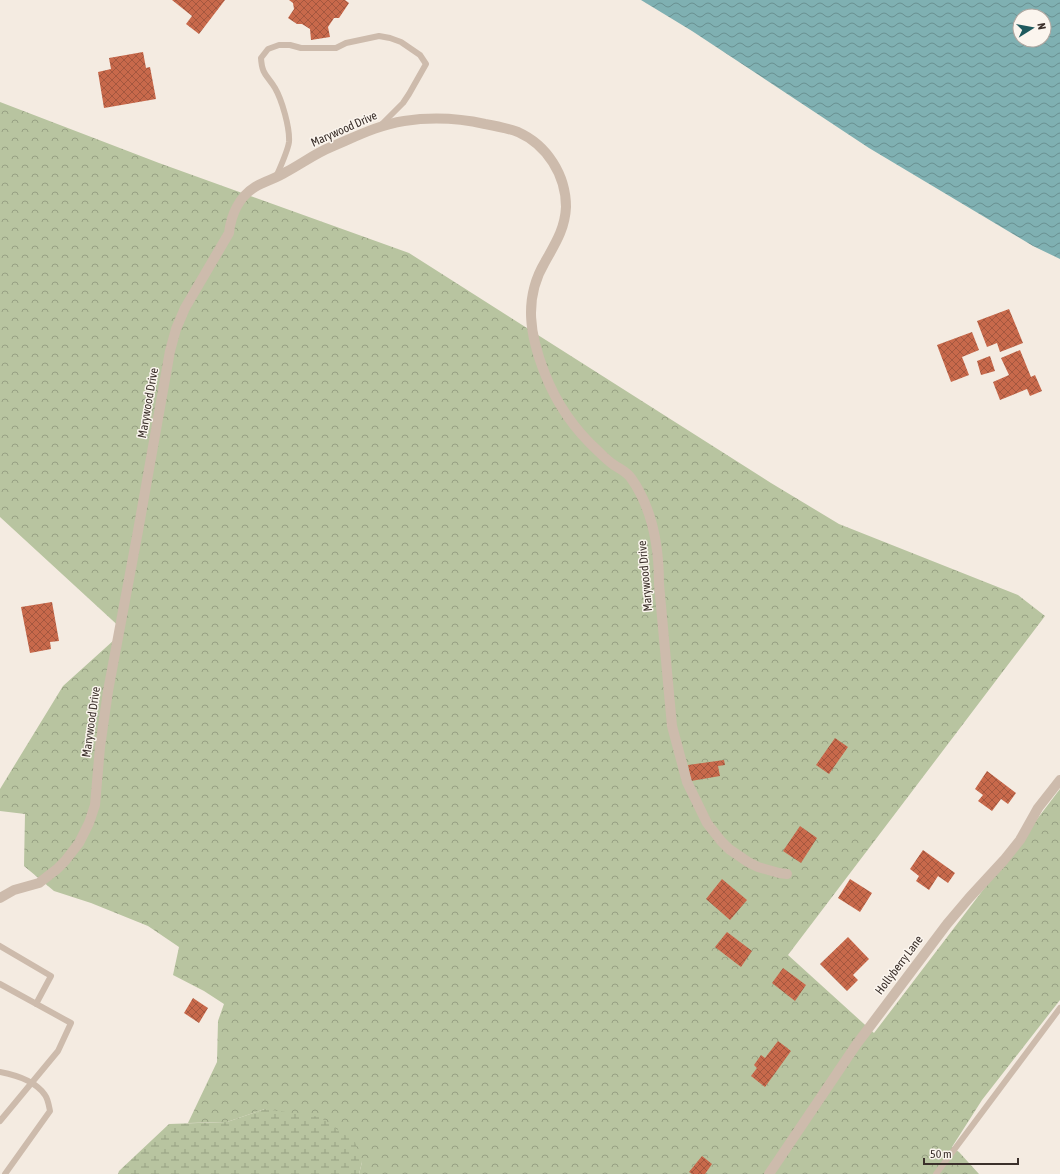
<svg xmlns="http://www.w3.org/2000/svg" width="1060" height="1174" font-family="'Asap Condensed',sans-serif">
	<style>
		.forest { fill: url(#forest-crowns) }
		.wetland { fill: url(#wetland-marsh) }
		.water { fill: url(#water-waves); fill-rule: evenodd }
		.building { fill: url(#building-cross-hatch) }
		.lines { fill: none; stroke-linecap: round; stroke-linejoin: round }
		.lane { stroke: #cdbbac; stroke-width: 6 }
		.street { stroke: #cdbbac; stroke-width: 10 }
		.labels { text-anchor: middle; stroke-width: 3; stroke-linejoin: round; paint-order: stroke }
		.street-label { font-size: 12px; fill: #3b302b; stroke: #fbf5ee }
	</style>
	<defs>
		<pattern id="forest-crowns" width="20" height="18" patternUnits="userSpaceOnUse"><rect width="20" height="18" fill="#b8c4a0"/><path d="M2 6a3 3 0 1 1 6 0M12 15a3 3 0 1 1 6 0" fill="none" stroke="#97a083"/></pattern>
		<pattern id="wetland-marsh" width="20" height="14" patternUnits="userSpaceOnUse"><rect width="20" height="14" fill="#b8c4a0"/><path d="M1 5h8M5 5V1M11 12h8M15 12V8" fill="none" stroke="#97a083"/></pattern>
		<pattern id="water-waves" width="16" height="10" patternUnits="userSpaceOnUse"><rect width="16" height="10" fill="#7fb0b2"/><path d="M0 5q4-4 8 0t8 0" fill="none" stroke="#699091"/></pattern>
		<pattern id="building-cross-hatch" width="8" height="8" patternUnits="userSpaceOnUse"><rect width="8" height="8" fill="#c8694b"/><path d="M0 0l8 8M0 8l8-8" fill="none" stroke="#a4573f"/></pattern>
	</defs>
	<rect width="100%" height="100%" fill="#f4ebe1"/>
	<path class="forest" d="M0 102 159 163 409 253 771 483 839 524 1018 595 1045 616 788 955 874 1033 1060 789V1000L982 1100 952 1147 959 1152 979 1174H359L362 1162 265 1109 227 1122 188 1123 217 1062 218 1021 224 1004 204 991 173 975 179 947 148 926 91 903 54 891 24 866 25 814 0 811V789L63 686 124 631 0 517Z"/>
	<path class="wetland" d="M265 1109 320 1117 355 1142 362 1162 359 1174H118L119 1171 169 1124 227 1122Z"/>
	<path class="water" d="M641 0H1060V259L1033 246 869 148 692 31ZM1020 16H1044V40H1020Z"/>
	<path class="building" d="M172 0H225L199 34 186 24 192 16Z
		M289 0H345L349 3 339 18H334L328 27 330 37 311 40 310 29 302 24H297L288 18 294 9 293 3Z
		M143 52 146 68 150 67 156 99 104 108 98 72 111 69 109 58Z
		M1009 309 1023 343 1000 352 997 343 987 347 977 321Z
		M972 332 979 350 962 357 969 375 951 382 937 345Z
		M1020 350 1031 377 1035 375 1042 391 1030 396 1027 389 1000 400 993 382 1009 375 1001 358Z
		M990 356 995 371 981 375 977 361Z
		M52 602 59 641 50 642 51 649 30 653 21 607Z
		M835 738 848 747 829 774 816 765Z
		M724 760 725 765 718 766 720 776 691 781 688 765Z
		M987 771 1016 793 1008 804 1001 799 992 811 978 801 983 795 975 789Z
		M800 826 817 838 801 863 783 851Z
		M923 850 955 873 948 883 938 876 929 890 916 881 919 876 910 869Z
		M722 879 747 900 730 920 706 899Z
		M850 879 872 893 860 912 838 898Z
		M727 932 752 951 741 967 715 947Z
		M848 937 869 959 853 975 858 980 847 991 820 964Z
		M783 968 806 985 795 1001 772 983Z
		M193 998 208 1008 199 1023 184 1013Z
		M778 1041 791 1051 765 1087 751 1076 757 1068 754 1065 761 1055 765 1058Z
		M702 1156 712 1164 705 1174H692L689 1172Z"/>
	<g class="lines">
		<path class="lane" d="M276 177C280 168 288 150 289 142 290 128 282 100 275 88 267 75 262 75 261 58L268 49 279 45H290L301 48H336L346 43 379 36 390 38 401 42 420 55 426 64 409 94 403 103 381 125
			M0 946 51 976 36 1004
			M0 984 71 1023 58 1051 0 1121
			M0 1072C16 1075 36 1082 45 1095 48 1099 49 1106 50 1111L5 1174
			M936 1174 1060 1008"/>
		<path class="street" d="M0 898 14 890 39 883 57 869 65 861 79 843 89 823 95 805 100 747 108 691 138 531 170 351 176 329 185 308 229 233C231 215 239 197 255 187 265 181 277 178 286 172 301 164 316 153 331 147 355 137 378 125 404 121 431 117 458 118 485 124 496 126 507 128 518 132 547 145 566 175 566 207 565 229 555 244 545 262 523 299 530 336 545 374 556 402 575 430 598 451 603 456 608 461 614 465 620 469 627 472 631 478 653 509 659 547 659 584L672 726 687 782 707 823 721 841 729 849 748 862 758 867 779 873 787 874
			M769 1174 856 1045 947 924 969 898 1004 860 1020 840 1038 808 1060 780"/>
	</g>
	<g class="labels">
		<g class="street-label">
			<text transform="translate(344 129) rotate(-24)" y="4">Marywood Drive</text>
			<text transform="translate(148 403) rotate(-80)" y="4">Marywood Drive</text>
			<text transform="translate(645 576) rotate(-95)" y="4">Marywood Drive</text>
			<text transform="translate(91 722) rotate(-82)" y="4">Marywood Drive</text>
			<text transform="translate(899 965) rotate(-53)" y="4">Hollyberry Lane</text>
		</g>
	</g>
	<g transform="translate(1032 28) rotate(79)"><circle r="19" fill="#fbf5ee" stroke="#aea6a0"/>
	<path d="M0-3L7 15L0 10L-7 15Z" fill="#1f5a5e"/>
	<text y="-6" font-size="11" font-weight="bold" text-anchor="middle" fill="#3b302b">N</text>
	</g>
	<path d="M924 1158v6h94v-6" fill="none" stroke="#3b302b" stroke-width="2"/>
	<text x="930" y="1158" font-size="12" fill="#3b302b" stroke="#fbf5ee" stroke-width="3" paint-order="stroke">50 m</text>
</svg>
